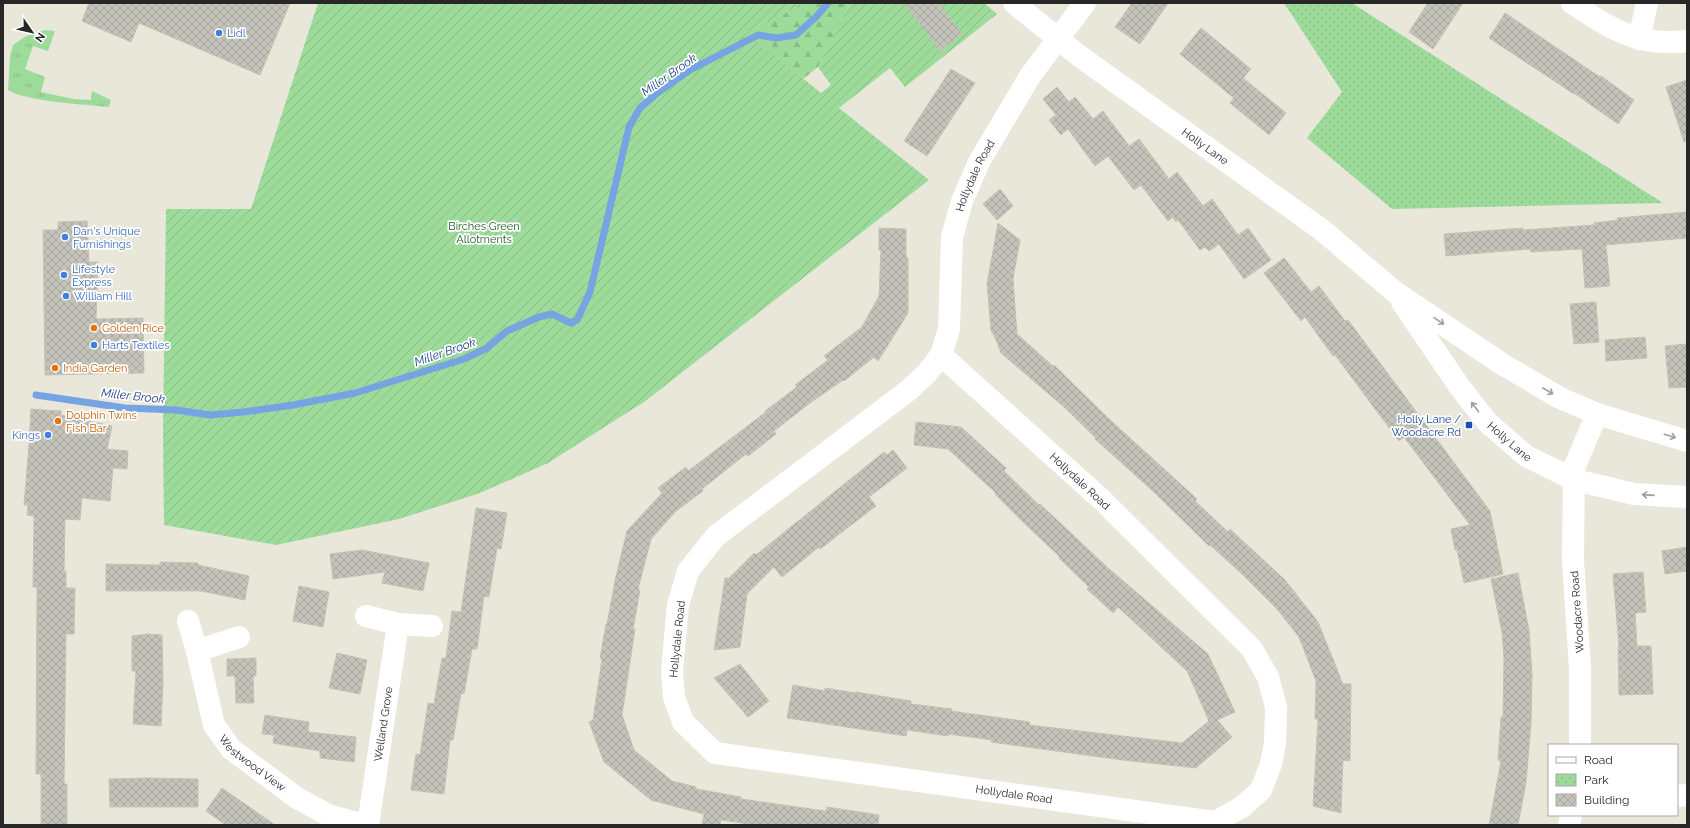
<svg xmlns="http://www.w3.org/2000/svg" width="1690" height="828" font-family="Raleway,sans-serif">
	<style>
		.grass { fill: url(#grass-tufts) }
		.forest { fill: url(#forest-firs) }
		.park { fill: url(#park-dots) }
		.garden { fill: url(#garden-furrows) }
		.lines { fill: none; stroke-linecap: round; stroke-linejoin: round }
		.stream { stroke: #76a3e2; stroke-width: 7 }
		.building { fill: url(#building-cross-hatch); stroke: #c3c3b4 }
		.street { stroke: #fff; stroke-width: 22 }
		.oneway { stroke: #9e9e9e }
		.shop-dot { fill: #3f7fe0; stroke: #fff; stroke-width: 1.5 }
		.food-dot { fill: #e8710a; stroke: #fff; stroke-width: 1.5 }
		.transit-dot { fill: #1a4fb4; stroke: #fff; stroke-width: 1.5 }
		.labels { text-anchor: middle; stroke-width: 3.5; stroke-linejoin: round; paint-order: stroke }
		.shop-label { font-size: 11px; fill: #366cbe; stroke: #fff; text-anchor: start }
		.street-label { font-size: 11px; fill: #272727; stroke: #fff }
		.park-label { font-size: 11px; fill: #205c26; stroke: #fff }
		.food-label { font-size: 11px; fill: #c56008; stroke: #fff; text-anchor: start }
		.transit-label { font-size: 11px; fill: #164399; stroke: #fff; text-anchor: end }
		.water-label { font-size: 12px; font-style: italic; fill: #193f89; stroke: #fff }
	</style>
	<defs>
		<pattern id="grass-tufts" width="24" height="20" patternUnits="userSpaceOnUse"><rect width="24" height="20" fill="#9ddb9b"/><path d="M3 7l-1-3M5 7V3M7 7l1-3M15 17l-1-3M17 17v-4M19 17l1-3" fill="none" stroke="#87bc86"/></pattern>
		<pattern id="forest-firs" width="22" height="20" patternUnits="userSpaceOnUse"><rect width="22" height="20" fill="#9ddb9b"/><path d="M5 1l3.5 6h-7zM16 11l3.5 6h-7z" fill="#87bc86"/></pattern>
		<pattern id="park-dots" width="8" height="8" patternUnits="userSpaceOnUse"><rect width="8" height="8" fill="#9ddb9b"/><path d="M2 2h.1M6 6h.1" fill="none" stroke="#87bc86" stroke-width="1.8" stroke-linecap="round"/></pattern>
		<pattern id="garden-furrows" width="10" height="10" patternUnits="userSpaceOnUse"><rect width="10" height="10" fill="#9ddb9b"/><path d="M-1 1l2-2M0 10L10 0M9 11l2-2" fill="none" stroke="#87bc86"/></pattern>
		<pattern id="building-cross-hatch" width="8" height="8" patternUnits="userSpaceOnUse"><rect width="8" height="8" fill="#c4c3ba"/><path d="M0 0l8 8M0 8l8-8" fill="none" stroke="#a8a8a0"/></pattern>
	</defs>
	<rect width="100%" height="100%" fill="#e9e7da"/>
	<path class="grass" d="M45 30 55 31 48 51 33 46 25 69 45 77 41 92 73 99 91 100 92 91 111 100 109 107C83 104 28 102 8 90L10 56 13 45 26 36Z"/>
	<path class="forest" d="M803 3H850L818 67 803 79 747 34Z"/>
	<path class="park" d="M1284 3H1352L1663 203 1392 209 1307 138 1342 92Z"/>
	<path class="garden" d="M318 3H803L748 34 821 93 831 85 818 67 850 3H984L997 14 905 87 890 68 839 108 929 180 644 402 548 463 480 493 399 519 276 545 164 525 163 431 166 209H251Z"/>
	<g class="lines">
		<path class="stream" d="M36 395 125 408 176 410 210 415 243 412 293 405 355 393 464 359 487 348 507 331 539 317 552 314 571 323 577 320 590 292 629 127 640 108 656 94 690 70 758 35 776 38 796 35 817 16 828 3"/>
	</g>
	<path class="building" d="M89 3H290L260 75 139 23 131 42 82 21Z
		M904 3H939L962 34 940 51Z
		M1132 3H1168L1140 44 1115 27Z
		M1428 3H1463L1433 49 1409 32Z
		M1505 13 1600 77 1601 76 1634 100 1618 124 1574 93V94L1489 38Z
		M1201 28 1251 69 1243 78 1286 113 1269 135 1230 103 1234 98 1180 54Z
		M951 69 975 83 927 156 904 141Z
		M1687 80V141L1684 142 1666 87Z
		M1057 87 1069 102 1075 97 1093 119 1103 111 1129 146 1139 139 1169 179 1177 172 1203 206 1212 199 1238 235 1248 228 1271 260 1244 279 1219 244 1209 251 1205 247 1200 250 1178 220 1176 222 1173 217 1168 221 1141 185 1134 190 1108 156 1095 166 1068 129 1061 135 1049 120 1056 115 1043 99Z
		M1000 189 1013 206 997 220 983 204Z
		M1687 212V238L1606 245 1610 286 1585 288 1582 249 1531 252 1530 249 1446 256 1444 234 1523 228V230L1594 225V223L1618 220 1617 218Z
		M87 221 89 262H98L96 319 143 318 144 373 45 375 43 230H58V222Z
		M998 223 1020 240 1013 279 1017 334 1053 366 1054 365 1108 418 1197 499 1195 501 1228 532 1230 529 1285 580 1318 622 1343 684H1351L1350 761 1343 760 1341 813 1313 806 1318 719H1315L1316 681 1299 637 1277 609 1243 575 1210 545 1209 546 1155 493 1095 439 1096 438 1064 407 1001 353 997 342 991 330 987 284Z
		M879 228 906 229V257L908 258V313L878 361 874 357 844 381 843 380 810 403 774 431 776 434 748 456 746 454 702 489 703 491 676 511 651 539 638 589 640 590 633 629H635L622 715 634 750 672 781 696 787V789L741 797V799L826 811 827 807 879 815 878 825H756L721 820 720 825H702L704 814 651 800 604 762 589 722 593 720 602 659 600 658 606 624H607L616 576 627 531 662 493 658 488 686 467 688 471 766 412 765 411 797 387 795 385 828 360 824 356 862 327 879 296 881 250H879Z
		M1284 258 1311 292 1319 286 1345 321 1348 320 1490 511 1503 574 1464 583 1457 550H1455L1451 529 1470 525 1404 437 1399 441 1335 355 1333 356 1305 317 1301 321 1264 273Z
		M1596 302 1599 342 1574 344 1570 304Z
		M1645 337 1647 358 1606 361 1605 340Z
		M1687 344V387L1669 388 1665 346Z
		M31 409 61 411V415L112 426 107 449 128 451 127 469 113 468 110 501 82 498 80 520 65 519 64 571H66V588H75L74 634H66L64 784H67V825H41V774H36L37 587H33L34 516 27 515 28 505H24L29 445Z
		M916 422 961 427 1006 468 1004 471 1039 505 1040 504 1107 567 1208 654 1235 712 1217 720 1232 737 1196 768 1122 760 991 742 992 740 948 734V736L907 730 906 736 787 718 793 685 825 691V688L856 693V692L911 701V704L952 709 951 711 1030 722 1029 725 1182 743 1209 721 1187 671 1118 607 1113 613 1087 589 1089 587 1059 558 1060 557 1023 522 995 494 996 493 948 449 914 445Z
		M893 450 907 468 869 497 876 506 820 549 819 547 782 577 774 567 747 594 740 647 714 650 725 578H729L754 553 756 555 884 452 887 455Z
		M476 508 507 513 501 549 497 548 489 597 484 596 477 649H472L464 694 461 693 453 740H450L444 794 411 790 416 754 420 755 428 703 434 704 442 658H446L452 611 461 612Z
		M1687 547V571L1665 574 1662 551Z
		M362 550 429 563 423 591 382 583 385 572 333 579 330 554Z
		M160 562 198 563V565L249 576 245 600 201 591H106V564L160 565Z
		M1643 572 1646 612 1635 613 1637 646H1651L1653 694 1619 695 1618 647H1619L1613 574Z
		M1518 573 1529 630 1532 674 1531 724 1526 783 1518 825H1489L1501 761 1498 760 1501 717H1503L1504 659 1502 632 1491 579Z
		M299 586 329 592 323 627 293 621Z
		M149 634 162 635 163 681 161 726 133 724 136 671H132V636Z
		M337 653 367 660 360 694 329 688Z
		M256 658V676H253L254 703H236L235 676H227V659Z
		M740 664 769 701 748 717 714 678Z
		M265 715 309 722 308 732 356 737 354 762 320 758V751L273 743 274 735 262 734Z
		M147 778 198 779V807H110L109 779Z
		M222 788 275 825H226L206 811Z"/>
	<g class="lines">
		<g class="street">
			<path id="s1" d="M1014 3 1078 55 1322 230 1395 292 1502 364 1560 398 1597 414 1687 441"/>
			<path d="M1572 3C1610 29 1639 47 1687 41"/>
			<path d="M1639 39 1647 3"/>
			<path id="s2" d="M1402 302 1459 386 1487 422 1526 456 1575 480 1634 494 1687 497"/>
			<path d="M941 355 1102 500 1252 649 1268 677 1276 707 1275 743 1271 764 1261 790 1242 807 1215 822 715 753 683 722 674 697 672 671 678 605 688 571 716 536 909 390 927 373Z"/>
			<path id="s3" d="M941 355 949 329 952 237 962 201 979 162 1030 76 1085 3"/>
			<path d="M366 616 398 624"/>
			<path id="s4" d="M188 621 197 651 214 725 231 749 297 798 328 815 365 825"/>
			<path d="M197 651 239 637"/>
			<path d="M1580 745V669L1573 560 1574 468 1597 414"/>
			<path d="M1677 796 1687 795"/>
			<path id="s5" d="M368 825 398 624 432 626"/>
			<path d="M1569 825 1571 815"/>
		</g>
	</g>
	<defs><path id="oneway-shaft" d="M-6 0H5M1.5-3L5.5 0L1.5 3" fill="none" stroke-width="1.6" stroke-linecap="round" stroke-linejoin="round"/></defs>
	<g class="oneway">
		<use href="#oneway-shaft" transform="translate(1439 321) rotate(34)"/>
		<use href="#oneway-shaft" transform="translate(1548 391) rotate(30)"/>
		<use href="#oneway-shaft" transform="translate(1475 407) rotate(-127)"/>
		<use href="#oneway-shaft" transform="translate(1670 436) rotate(17)"/>
		<use href="#oneway-shaft" transform="translate(1648 495) rotate(-176)"/>
	</g>
	<g class="shop-dot">
		<circle cx="219" cy="33" r="4"/>
		<circle cx="65" cy="237" r="4"/>
		<circle cx="64" cy="275" r="4"/>
		<circle cx="66" cy="296" r="4"/>
		<circle cx="94" cy="345" r="4"/>
		<circle cx="48" cy="435" r="4"/>
	</g>
	<g class="food-dot">
		<circle cx="94" cy="328" r="4"/>
		<circle cx="55" cy="368" r="4"/>
		<circle cx="58" cy="421" r="4"/>
	</g>
	<rect class="transit-dot" x="1465" y="421" width="8" height="8" rx="2"/>
	<g class="labels">
		<g class="shop-label">
			<text x="227" y="37">Lidl</text>
			<text x="73" y="235">Dan's Unique<tspan x="73" dy="13">Furnishings</tspan></text>
			<text x="72" y="273">Lifestyle<tspan x="72" dy="13">Express</tspan></text>
			<text x="74" y="300">William Hill</text>
			<text x="102" y="349">Harts Textiles</text>
			<text x="40" y="439" text-anchor="end">Kings</text>
		</g>
		<g class="street-label">
			<text dy="4" stroke="none"><textPath href="#s1" startOffset="239">Holly Lane</textPath></text>
			<text dy="4" stroke="none"><textPath href="#s3" startOffset="185">Hollydale Road</textPath></text>
			<text dy="4" stroke="none"><textPath href="#s2" startOffset="177">Holly Lane</textPath></text>
			<text transform="translate(1080 481) rotate(43)" y="4">Hollydale Road</text>
			<text transform="translate(1577 612) rotate(-94)" y="4">Woodacre Road</text>
			<text transform="translate(677 639) rotate(-84)" y="4">Hollydale Road</text>
			<text dy="4" stroke="none"><textPath href="#s5" startOffset="102">Welland Grove</textPath></text>
			<text dy="4" stroke="none"><textPath href="#s4" startOffset="162">Westwood View</textPath></text>
			<text transform="translate(1014 794) rotate(8)" y="4">Hollydale Road</text>
		</g>
		<g class="park-label">
			<text x="484" y="230">Birches Green<tspan x="484" dy="13">Allotments</tspan></text>
		</g>
		<g class="food-label">
			<text x="102" y="332">Golden Rice</text>
			<text x="63" y="372">India Garden</text>
			<text x="66" y="419">Dolphin Twins<tspan x="66" dy="13">Fish Bar</tspan></text>
		</g>
		<g class="transit-label">
			<text x="1461" y="423">Holly Lane /<tspan x="1461" dy="13">Woodacre Rd</tspan></text>
		</g>
		<g class="water-label">
			<text transform="translate(669 75) rotate(-35)" y="4">Miller Brook</text>
			<text transform="translate(445 352) rotate(-19)" y="4">Miller Brook</text>
			<text transform="translate(133 396) rotate(6)" y="4">Miller Brook</text>
		</g>
	</g>
	<rect width="1690" height="828" fill="none" stroke="#272727" stroke-width="8"/>
	<rect x="1548" y="744" width="130" height="72" fill="#ffffff" stroke="#a9a9a9"/>
	<rect x="1556" y="757" width="20" height="6" fill="#ffffff" stroke="#a9a9a9"/>
	<text x="1584" y="764" font-size="12" fill="#272727">Road</text>
	<rect x="1556" y="774" width="20" height="12" fill="url(#park-dots)" stroke="#a9a9a9"/>
	<text x="1584" y="784" font-size="12" fill="#272727">Park</text>
	<rect x="1556" y="794" width="20" height="12" fill="url(#building-cross-hatch)" stroke="#a9a9a9"/>
	<text x="1584" y="804" font-size="12" fill="#272727">Building</text>
	<g transform="translate(32 32) rotate(124)" stroke="#ffffff" stroke-width="3" paint-order="stroke">
	<path d="M0-3L7 15L0 10L-7 15Z" fill="#272727"/>
	<text y="-6" font-size="11" font-weight="bold" text-anchor="middle" fill="#272727">N</text>
	</g>
</svg>
